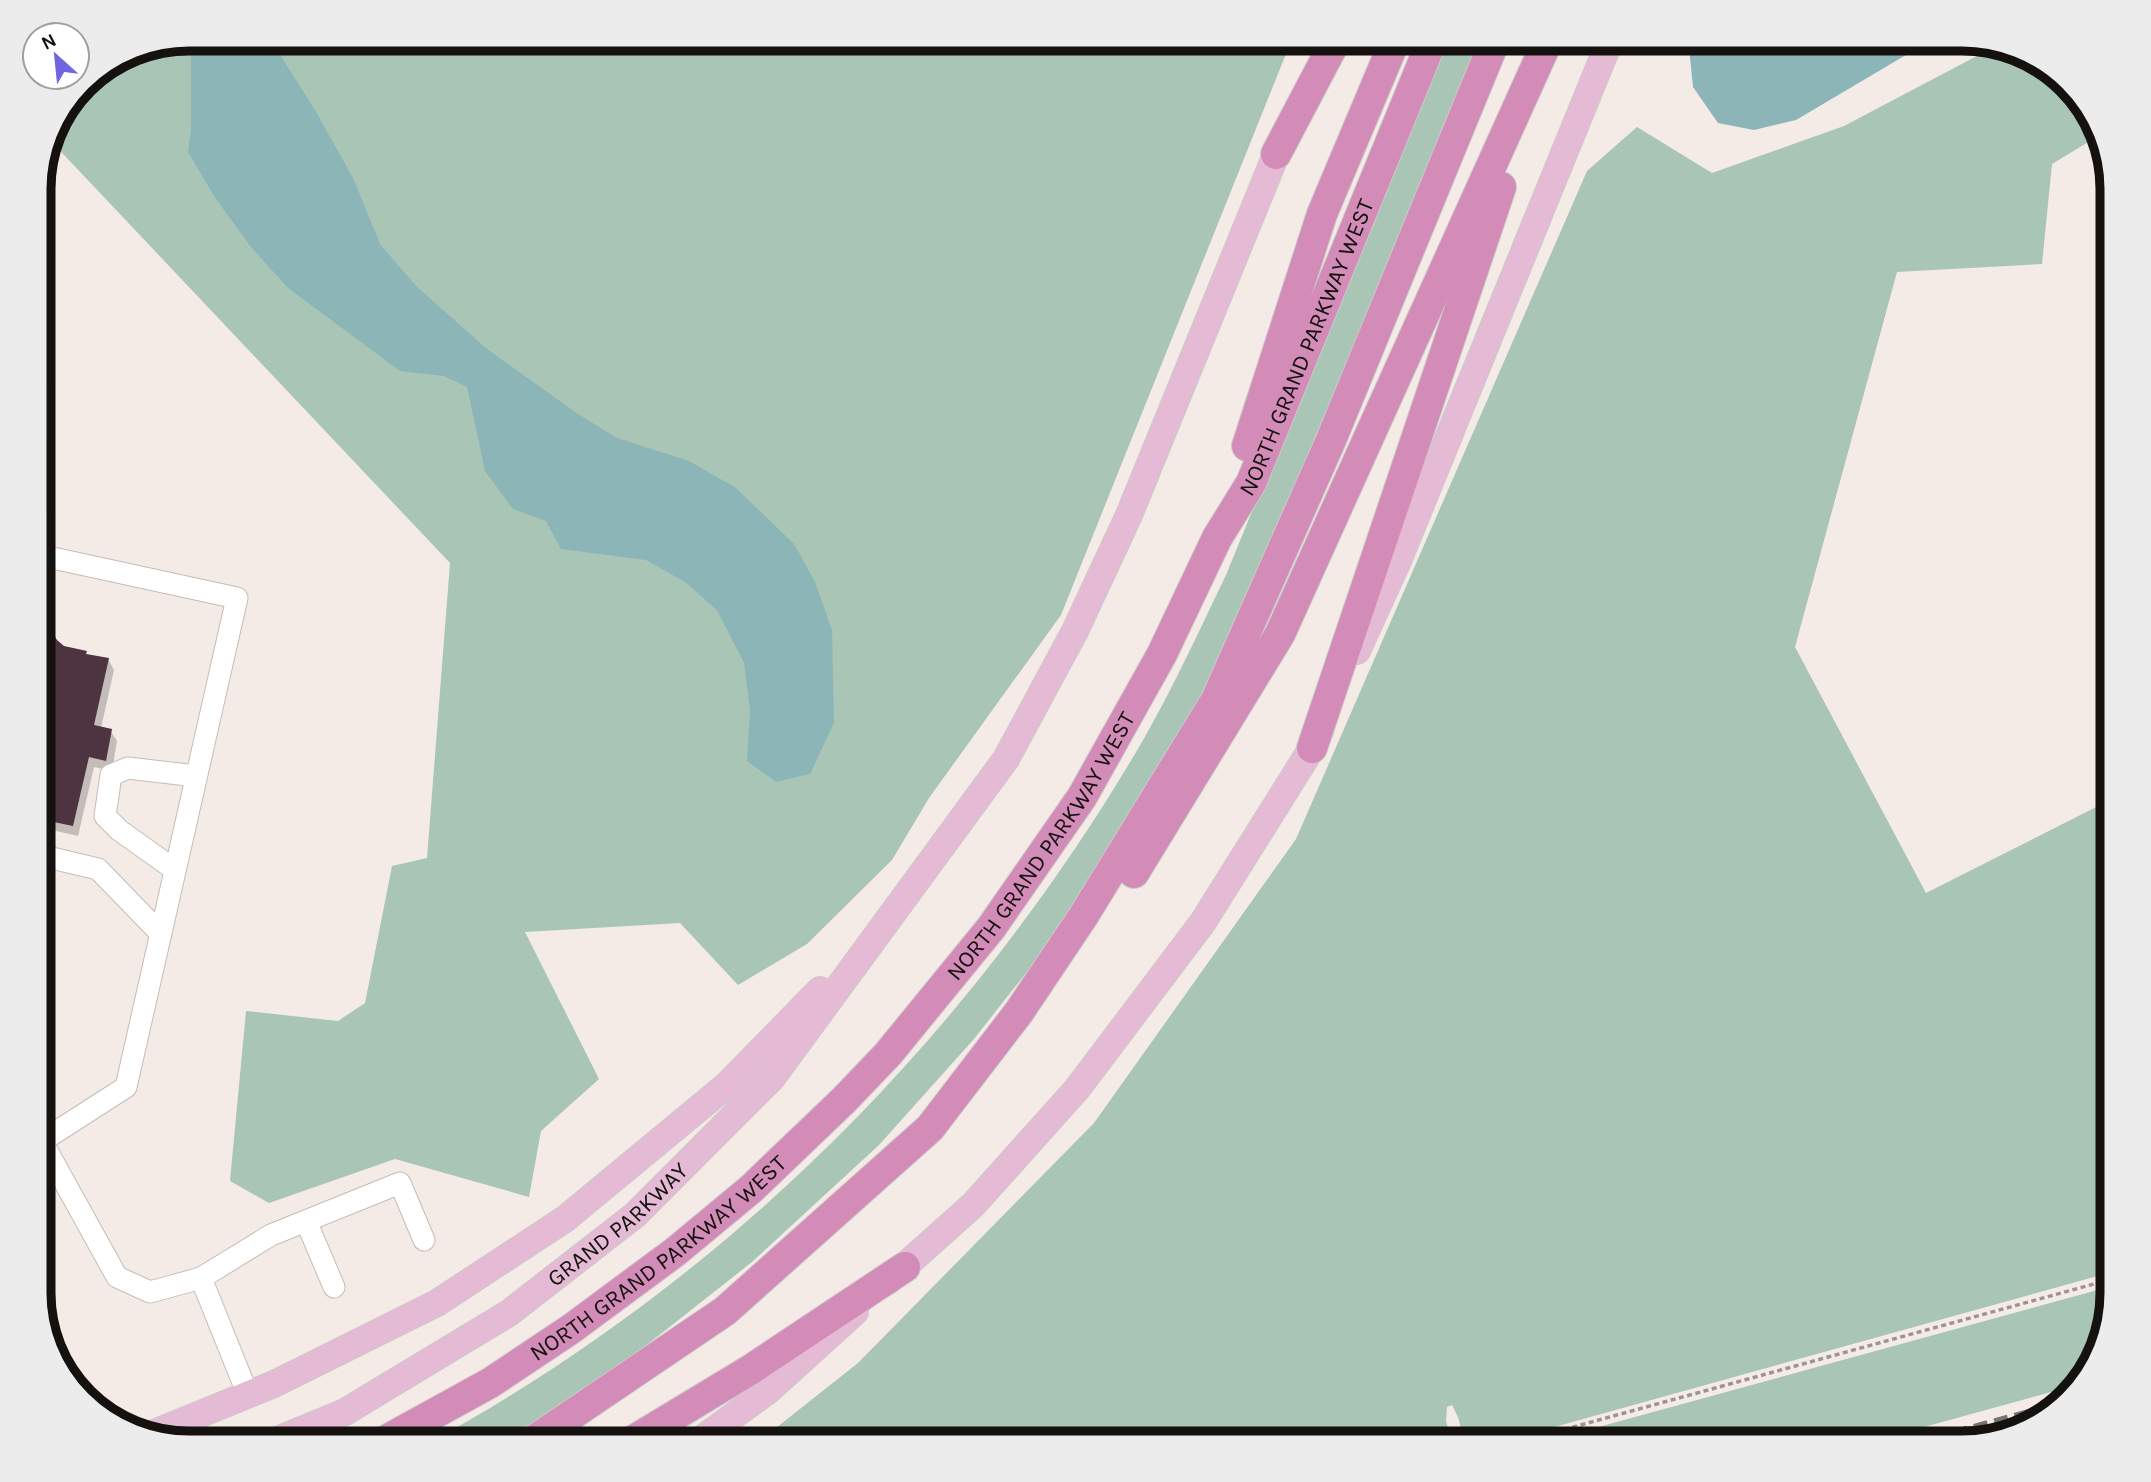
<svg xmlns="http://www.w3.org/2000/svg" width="2151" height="1482" font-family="Karla,sans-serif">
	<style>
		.green { fill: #a9c5b5 }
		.water { fill: #8cb5b8 }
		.shadow { fill: #0003 }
		.building { fill: #4e3340 }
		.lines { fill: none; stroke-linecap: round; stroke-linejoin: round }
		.minor-casing { stroke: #c6bcb6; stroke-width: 23 }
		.major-casing { stroke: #cbcbca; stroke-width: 28 }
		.highway-casing { stroke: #cbcbca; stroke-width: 32 }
		.path { stroke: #9c9491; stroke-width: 3.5; stroke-dasharray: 5 3.5; stroke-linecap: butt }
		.minor { stroke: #fff; stroke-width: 21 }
		.major { stroke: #e5bad4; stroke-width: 26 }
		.highway { stroke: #d38cb8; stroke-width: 30 }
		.rail { stroke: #797370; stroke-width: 5; stroke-dasharray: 14 7; stroke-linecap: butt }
		.labels { text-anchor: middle; stroke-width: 7; stroke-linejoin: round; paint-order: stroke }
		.street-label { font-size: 23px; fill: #14110f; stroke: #fff }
		.rim { fill: none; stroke: #14110f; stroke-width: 9 }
	</style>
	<rect width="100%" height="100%" fill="#f5ebe6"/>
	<path class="green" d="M189 39H1292L1061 615 929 798 892 860 807 944 738 985 680 923 525 932 599 1079 541 1131 529 1197 395 1159 269 1203 230 1181 246 1011 338 1021 365 1003 392 866 427 858 450 563 48 138 50 131 83 82 132 50Z
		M1445 39H1480L1261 575 1200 704 1059 931 974 1039 879 1145 752 1262 634 1355 560 1406 499 1443H429C729 1278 969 1037 1142 742 1173 688 1199 631 1226 575Z
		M1992 48 2046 64 2097 122 2100 135 2052 164 2042 264 1897 272 1795 647 1926 893 2112 799V1272L1497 1443H1465L1458 1417 1452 1405 1447 1407 1446 1420 1451 1443H757L858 1363 1094 1123 1296 839 1587 171 1637 127 1712 173 1844 126Z
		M2112 1286V1294L2087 1377 2077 1385 1866 1443H1540Z"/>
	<path class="water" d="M202 38 270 39 315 110 353 178 380 244 417 287 487 349 578 414 617 438 689 461 736 488 794 544 815 582 832 630 834 723 810 774 776 782 747 761 750 710 744 663 717 610 685 582 646 560 561 549 546 521 513 509 485 471 467 387 444 376 400 371 288 288 251 247 216 199 188 152 191 129V52Z
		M1694 38H1933V39L1796 120 1754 130 1718 123 1693 87 1689 48Z"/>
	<path class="shadow" d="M39 614 56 641 63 648 86 653 87 656 108 659 114 670 101 728 110 730 117 741 112 771 94 767 78 836 39 827Z"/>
	<path class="building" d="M39 611 57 640 64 646 87 651 86 654 109 658 94 725 112 729 106 761 89 757 73 826 39 819Z"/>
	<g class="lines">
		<defs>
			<path id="minor" d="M39 555 237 598 126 1087 42 1141
				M39 855 98 869 161 934
				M175 870 119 830 105 816 111 775 128 768 196 776
				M39 1136 117 1277 150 1292 201 1278 248 1395
				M306 1221 334 1287
				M201 1278 271 1235 400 1183 424 1240"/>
			<g id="major">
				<path d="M1357 651 1398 561 1611 38"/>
				<path d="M888 1281 973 1205 1077 1089 1203 922 1312 748 1320 731"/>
				<path d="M154 1433 274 1384 437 1303 565 1219 727 1085 820 990"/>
				<path id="s1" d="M270 1443 345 1412 509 1313 635 1215 772 1078 1006 759 1075 631 1129 515 1284 135"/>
				<path d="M696 1443 769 1390 855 1312"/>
			</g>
			<g id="highway">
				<path d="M1276 154 1337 38"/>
				<path d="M1247 446 1322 214 1396 38"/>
				<path d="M1312 748 1501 187"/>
				<path d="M1134 873 1280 634 1549 38"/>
				<path id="s2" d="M381 1443 490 1383 571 1329 675 1252 751 1189 844 1100 888 1054 991 928 1082 797 1162 654 1217 538 1251 483 1433 38"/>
				<path d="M530 1443 725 1311 930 1128 1019 1012 1084 915 1216 700 1331 440 1496 38"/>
				<path d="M629 1443 750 1370 905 1267"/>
			</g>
		</defs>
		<use href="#minor" class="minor-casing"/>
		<use href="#major" class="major-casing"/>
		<use href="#highway" class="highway-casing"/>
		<path class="path" d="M1515 1443 2112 1279"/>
		<use href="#minor" class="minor"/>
		<use href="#major" class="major"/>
		<use href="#highway" class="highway"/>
		<path class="rail" d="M1913 1443 2056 1404"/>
	</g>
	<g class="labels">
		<g class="street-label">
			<text dy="8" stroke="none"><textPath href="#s2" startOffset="1468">NORTH GRAND PARKWAY WEST</textPath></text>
			<text dy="8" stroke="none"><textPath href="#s2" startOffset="901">NORTH GRAND PARKWAY WEST</textPath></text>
			<text dy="8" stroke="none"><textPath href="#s1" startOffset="413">GRAND PARKWAY</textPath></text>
			<text dy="8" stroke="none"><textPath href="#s2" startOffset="334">NORTH GRAND PARKWAY WEST</textPath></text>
		</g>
	</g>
	<path d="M0 0H2151V1482H0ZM189 51H1962A138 138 0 0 1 2100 189V1293A138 138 0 0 1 1962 1431H189A138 138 0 0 1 51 1293V189A138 138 0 0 1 189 51Z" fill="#ececec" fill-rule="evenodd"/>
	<path class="rim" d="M189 51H1962A138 138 0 0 1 2100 189V1293A138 138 0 0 1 1962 1431H189A138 138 0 0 1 51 1293V189A138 138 0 0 1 189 51Z"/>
	<g transform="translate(56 56) rotate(333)"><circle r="33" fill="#ffffff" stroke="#a1a09f" stroke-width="2"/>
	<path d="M0-5L12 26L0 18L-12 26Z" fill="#7066e0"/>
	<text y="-10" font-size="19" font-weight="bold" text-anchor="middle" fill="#14110f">N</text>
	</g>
</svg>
